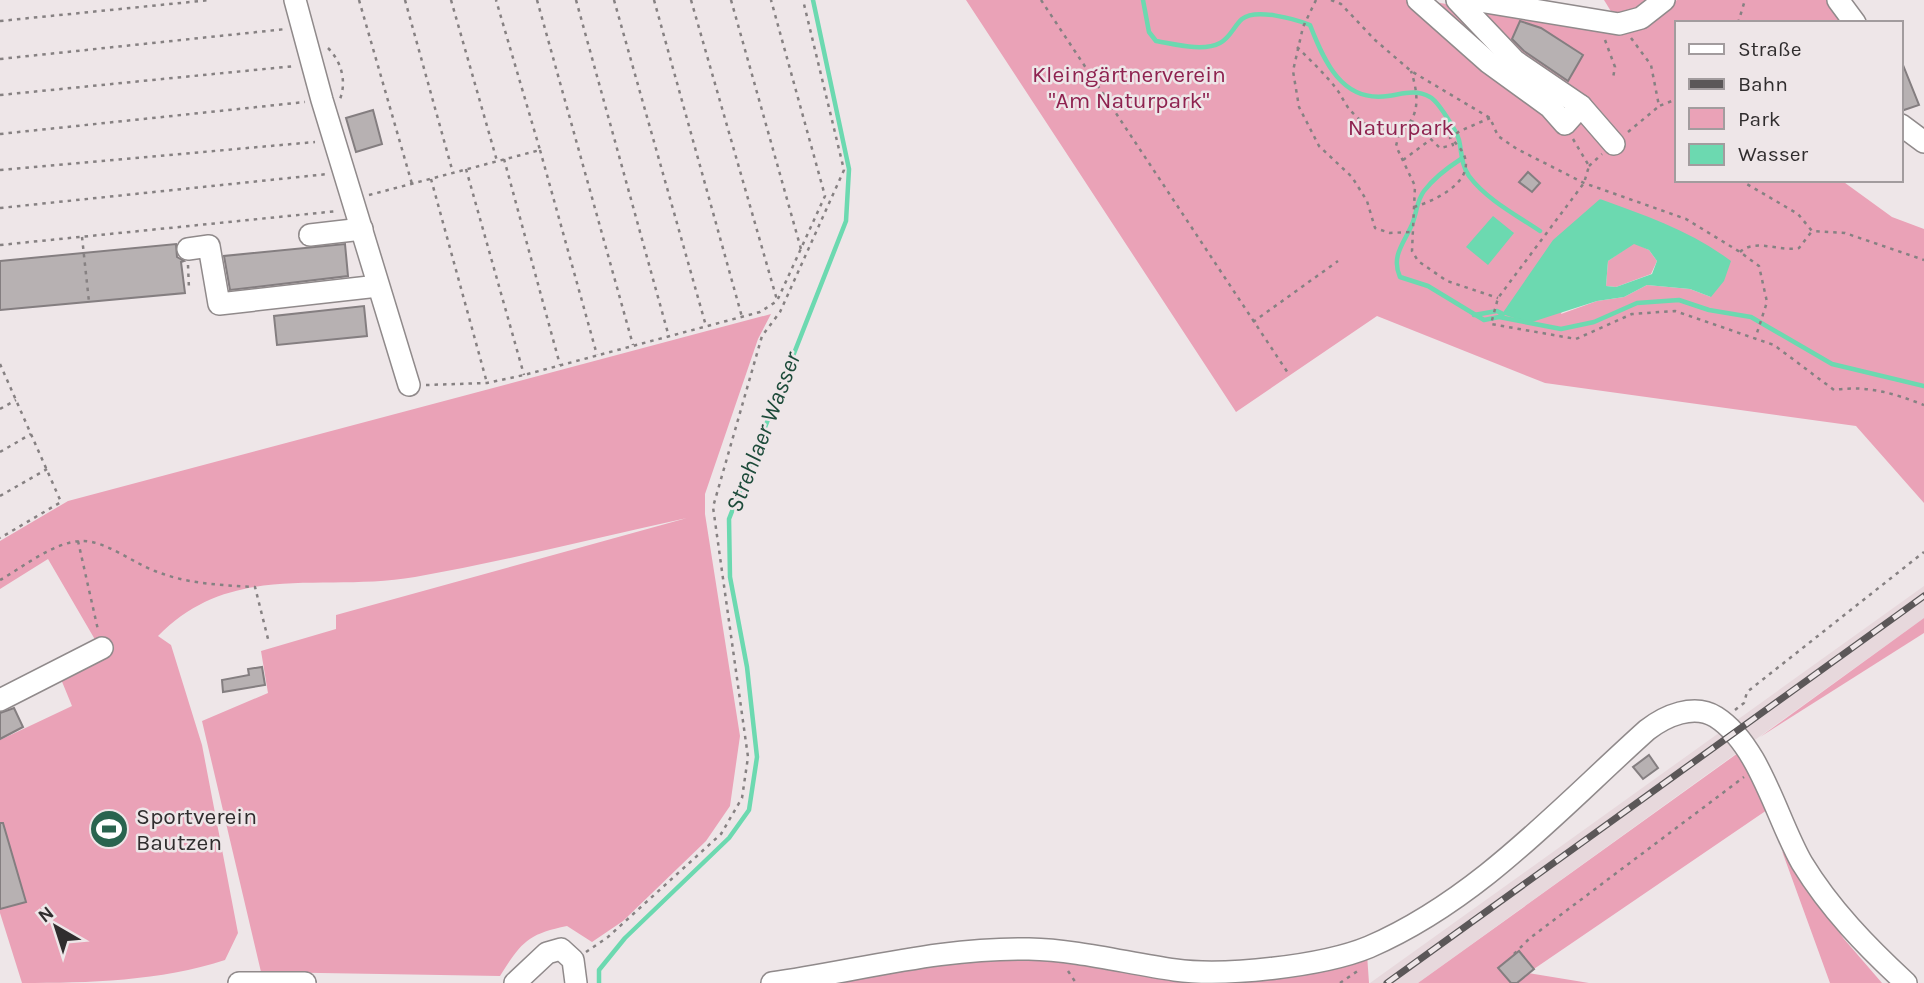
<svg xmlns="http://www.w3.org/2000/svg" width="1924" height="983" font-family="Karla,sans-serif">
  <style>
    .built { fill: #e7d8dc }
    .green { fill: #eaa2b7; fill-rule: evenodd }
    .water { fill: #6cd9b0; fill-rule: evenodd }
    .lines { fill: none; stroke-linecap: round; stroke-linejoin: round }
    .stream { stroke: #6cd9b0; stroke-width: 4.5 }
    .building { fill: #b7b1b2; stroke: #847e80; stroke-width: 2 }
    .minor-casing { stroke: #908a8b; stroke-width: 24 }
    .path { stroke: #868182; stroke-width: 2.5; stroke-dasharray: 3.5 5; stroke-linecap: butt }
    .minor { stroke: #fff; stroke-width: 21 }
    .rail-casing { stroke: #5b5758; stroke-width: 7 }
    .rail { stroke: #eee6e8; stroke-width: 4.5; stroke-dasharray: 13; stroke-linecap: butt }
    .labels { text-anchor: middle; stroke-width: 5; stroke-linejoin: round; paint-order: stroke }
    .park-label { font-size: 23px; fill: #8e224f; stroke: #eee6e8 }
    .poi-label { font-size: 23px; fill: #302d2e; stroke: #eee6e8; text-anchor: start }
    .water-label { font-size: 24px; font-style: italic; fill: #1d4b3a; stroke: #eee6e8 }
  </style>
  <rect width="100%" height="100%" fill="#eee6e8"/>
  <polygon class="built" points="1924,586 1924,618 1418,983 1370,983"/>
  <g class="green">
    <path d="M966,0H1423L1573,26L1649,21L1677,0H1831L1846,23H1677V180H1841L1892,217L1924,229V503L1856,426L1545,383L1377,316L1236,412ZM1600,199L1711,297L1690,289L1647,285L1624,297L1597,301L1561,314Z"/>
    <polygon points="1604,0 1656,0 1617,21"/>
    <polygon points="1634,243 1649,250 1657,261 1651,274 1616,287 1606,286 1608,261"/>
    <path d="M771,314L758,339L705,494V514L740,736L730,806L706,841L623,921L592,942L567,926C527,934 521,943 500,976L261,972L202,721L268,693L261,651L336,629V615L687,518C596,538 506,561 415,577C323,593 232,560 158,636L171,645L202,745L238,933L225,960C161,981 88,983 22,983L0,913V740L72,706L56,667L97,643L48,559L0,589V541L68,501Z"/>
    <polygon points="1924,618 1924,633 1760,737"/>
    <polygon points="1738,753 1767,810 1528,973 1589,983 1418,983"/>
    <polygon points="1782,851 1844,939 1882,983 1830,983"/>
    <polygon points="1013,952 1143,974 1367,954 1369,983 824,983"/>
  </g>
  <g class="water">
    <path d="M1600,199C1647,216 1691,231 1731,261L1724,281L1711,297L1690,289L1647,285L1624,297L1597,301L1529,323L1502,314L1553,240ZM1634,244L1649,250L1657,261L1652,274L1616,287L1606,286L1608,261Z"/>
    <polygon points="1493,216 1514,233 1488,265 1466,247"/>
  </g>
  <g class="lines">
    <g class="stream">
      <path d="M1143,0L1149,32L1156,41C1174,44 1203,52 1220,43C1230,38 1234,26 1242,19C1256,8 1295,19 1310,25C1324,61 1342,103 1388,96C1403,94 1415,89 1430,97C1438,101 1457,132 1459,140C1462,153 1461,164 1469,176C1486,199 1516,215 1540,231"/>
      <path d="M1461,159C1447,168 1434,178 1424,191C1417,200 1417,211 1413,222C1406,241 1390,255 1400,277L1428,286L1484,320L1499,317L1561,329L1594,322L1637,303L1679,300L1709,310L1751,317L1832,364L1924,386"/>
      <polyline points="1474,315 1497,311 1503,314 1500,316"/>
      <polyline points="599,983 599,970 625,938 729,838 749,810 757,757 747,667 730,577 729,519 846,221 849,169 813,0"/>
    </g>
  </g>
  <g class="building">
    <polygon points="1520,21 1541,28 1583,55 1568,81 1524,51 1512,39"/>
    <polygon points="1901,60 1919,105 1901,111"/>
    <polygon points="373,110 382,144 356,152 346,118"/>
    <polygon points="1528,172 1540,183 1532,192 1519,182"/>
    <polygon points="176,244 177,257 184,261 181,262 185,293 0,310 0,261"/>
    <polygon points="345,244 348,276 230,290 224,256"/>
    <polygon points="364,306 367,336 277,345 274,316"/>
    <polygon points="262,667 265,685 223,692 222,680 249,675 248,669"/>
    <polygon points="14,708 23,727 0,739 0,713"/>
    <polygon points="1649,755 1658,768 1643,779 1633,767"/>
    <polygon points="0,823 3,823 26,902 0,909"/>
    <polygon points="1519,951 1534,969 1517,983 1511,983 1498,968"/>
  </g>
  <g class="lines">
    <defs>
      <g id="minor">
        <polyline points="295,0 322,100 409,385"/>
        <polyline points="1418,0 1488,62 1550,107 1565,124 1581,106"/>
        <polyline points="1457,0 1515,61 1581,106 1614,144"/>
        <polyline points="1473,0 1619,24 1641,18 1664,0"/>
        <polyline points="1838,0 1855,23"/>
        <polyline points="1901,125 1924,142"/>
        <polyline points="310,235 362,229"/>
        <polyline points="188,249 209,246 219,304 378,286"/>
        <polyline points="0,700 102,648"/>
        <polyline points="239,983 305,983"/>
        <polyline points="515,983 547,953 561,949 573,960 576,983"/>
        <path d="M772,983C857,971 942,947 1029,949C1078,950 1126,963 1175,970C1225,977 1323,966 1369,947C1478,900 1560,808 1647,730C1665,716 1694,703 1716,717C1760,745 1777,820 1802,863C1830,909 1867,947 1906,983"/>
      </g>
    </defs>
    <use href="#minor" class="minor-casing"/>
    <g class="path">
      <polyline points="359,0 412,184"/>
      <polyline points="405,0 453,173"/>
      <polyline points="451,0 497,161"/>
      <polyline points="537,0 633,345"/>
      <polyline points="576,0 669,337"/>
      <polyline points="614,0 706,326"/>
      <polyline points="654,0 742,317"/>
      <polyline points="691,0 777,300"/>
      <polyline points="731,0 801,249"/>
      <polyline points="1041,0 1288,373"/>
      <polyline points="1316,0 1303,27 1293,71 1299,107 1319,146 1352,177 1367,201 1375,228 1390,233 1410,232"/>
      <polyline points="1331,0 1341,4 1375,40 1411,71 1490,118 1498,136 1517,149 1584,183 1686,219 1740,252 1759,266 1767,302 1756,336"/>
      <polyline points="0,21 210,0"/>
      <polyline points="1738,23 1745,0"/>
      <polyline points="1631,38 1651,65 1659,106 1677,99"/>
      <polyline points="1605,40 1615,67 1613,78"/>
      <path d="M1297,47C1310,60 1324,73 1335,87C1341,94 1344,103 1350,110C1365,127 1392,145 1409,123C1421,109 1416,86 1411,71"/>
      <path d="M328,48C341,61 347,81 340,99"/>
      <polyline points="0,59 286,29"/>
      <polyline points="0,95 295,66"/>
      <polyline points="1412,121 1440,148 1453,145 1450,138"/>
      <polyline points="1628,132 1658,107"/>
      <polyline points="0,134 305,102"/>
      <polyline points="1399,134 1396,146 1415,186 1412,251 1418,261 1447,281 1498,298"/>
      <path d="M1573,139L1589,166L1584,183L1498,298L1491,324L1576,339L1632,314L1675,311L1774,345L1834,390C1867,385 1893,393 1924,405"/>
      <polyline points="540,150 597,355"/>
      <polyline points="504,159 560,365"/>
      <polyline points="1403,160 1430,140"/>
      <polyline points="1589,166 1602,154"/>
      <polyline points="466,169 524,375"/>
      <polyline points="0,170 315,142"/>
      <polyline points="431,179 487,383"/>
      <polyline points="1740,180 1798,214 1812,231 1845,233 1924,260"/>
      <polyline points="369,195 540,150 496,0"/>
      <path d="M1414,207C1446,197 1490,171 1450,138L1460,131L1490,118"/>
      <polyline points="0,208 328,174"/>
      <polyline points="82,237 89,302"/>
      <polyline points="0,245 338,211"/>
      <path d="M1740,252C1755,238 1780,252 1799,248L1812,231"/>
      <polyline points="188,265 189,289"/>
      <polyline points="1253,322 1338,261"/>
      <polyline points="0,364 61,502 0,538"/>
      <polyline points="426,385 487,383 524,375 760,312 777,301 825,196 771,0"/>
      <polyline points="0,409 16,400"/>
      <polyline points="0,452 31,434"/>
      <polyline points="0,496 47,469"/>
      <polyline points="78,541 98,630"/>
      <path d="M0,580C23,567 54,542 81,541C105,540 133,563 155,571C187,584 220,585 255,587L268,639"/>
      <polyline points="1735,710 1744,703 1747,692 1924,552"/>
      <polyline points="586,952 608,937 721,834 742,798 748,757 713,507 762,336 780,312 844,170 803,0"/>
      <polyline points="1514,954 1530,938 1744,777"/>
      <polyline points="1068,971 1076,983"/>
      <polyline points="1340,983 1359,970"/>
    </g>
    <use href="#minor" class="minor"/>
    <defs>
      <polyline id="rail" points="1387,983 1924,596"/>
    </defs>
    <use href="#rail" class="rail-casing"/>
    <use href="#rail" class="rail"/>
  </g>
  <defs>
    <symbol id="stadium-disc" viewBox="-11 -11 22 22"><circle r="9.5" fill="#29644f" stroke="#eee6e8"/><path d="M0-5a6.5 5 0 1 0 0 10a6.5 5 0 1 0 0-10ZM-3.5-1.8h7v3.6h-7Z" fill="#fff"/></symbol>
  </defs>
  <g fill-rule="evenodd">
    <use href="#stadium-disc" x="87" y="807" width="44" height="44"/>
  </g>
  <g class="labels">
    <g class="park-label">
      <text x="1129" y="82">Kleingärtnerverein<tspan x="1129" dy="26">"Am Naturpark"</tspan></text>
      <text x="1401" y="135">Naturpark</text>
    </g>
    <g class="poi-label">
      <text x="136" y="824">Sportverein<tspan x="136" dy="26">Bautzen</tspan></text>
    </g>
    <g class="water-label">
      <text transform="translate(763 432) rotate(-69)" y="8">Strehlaer Wasser</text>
    </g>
  </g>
  <rect x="1675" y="21" width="228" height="161" fill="#eee6e8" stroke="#a29c9e" stroke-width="2"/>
  <rect x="1689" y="44" width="35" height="10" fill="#ffffff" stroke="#a29c9e" stroke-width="2"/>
  <text x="1738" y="56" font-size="21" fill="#302d2e">Straße</text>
  <rect x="1689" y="79" width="35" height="10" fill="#5b5758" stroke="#a29c9e" stroke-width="2"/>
  <text x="1738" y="91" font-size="21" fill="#302d2e">Bahn</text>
  <rect x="1689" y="108" width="35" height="21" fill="#eaa2b7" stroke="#a29c9e" stroke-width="2"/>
  <text x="1738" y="126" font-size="21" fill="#302d2e">Park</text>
  <rect x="1689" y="144" width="35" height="21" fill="#6cd9b0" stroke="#a29c9e" stroke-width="2"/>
  <text x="1738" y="161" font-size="21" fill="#302d2e">Wasser</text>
  <g transform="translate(56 927) rotate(321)" stroke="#eee6e8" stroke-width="5" paint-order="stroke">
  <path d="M0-5L12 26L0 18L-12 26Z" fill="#302d2e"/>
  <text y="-10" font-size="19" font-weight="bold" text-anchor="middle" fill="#302d2e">N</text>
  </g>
</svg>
